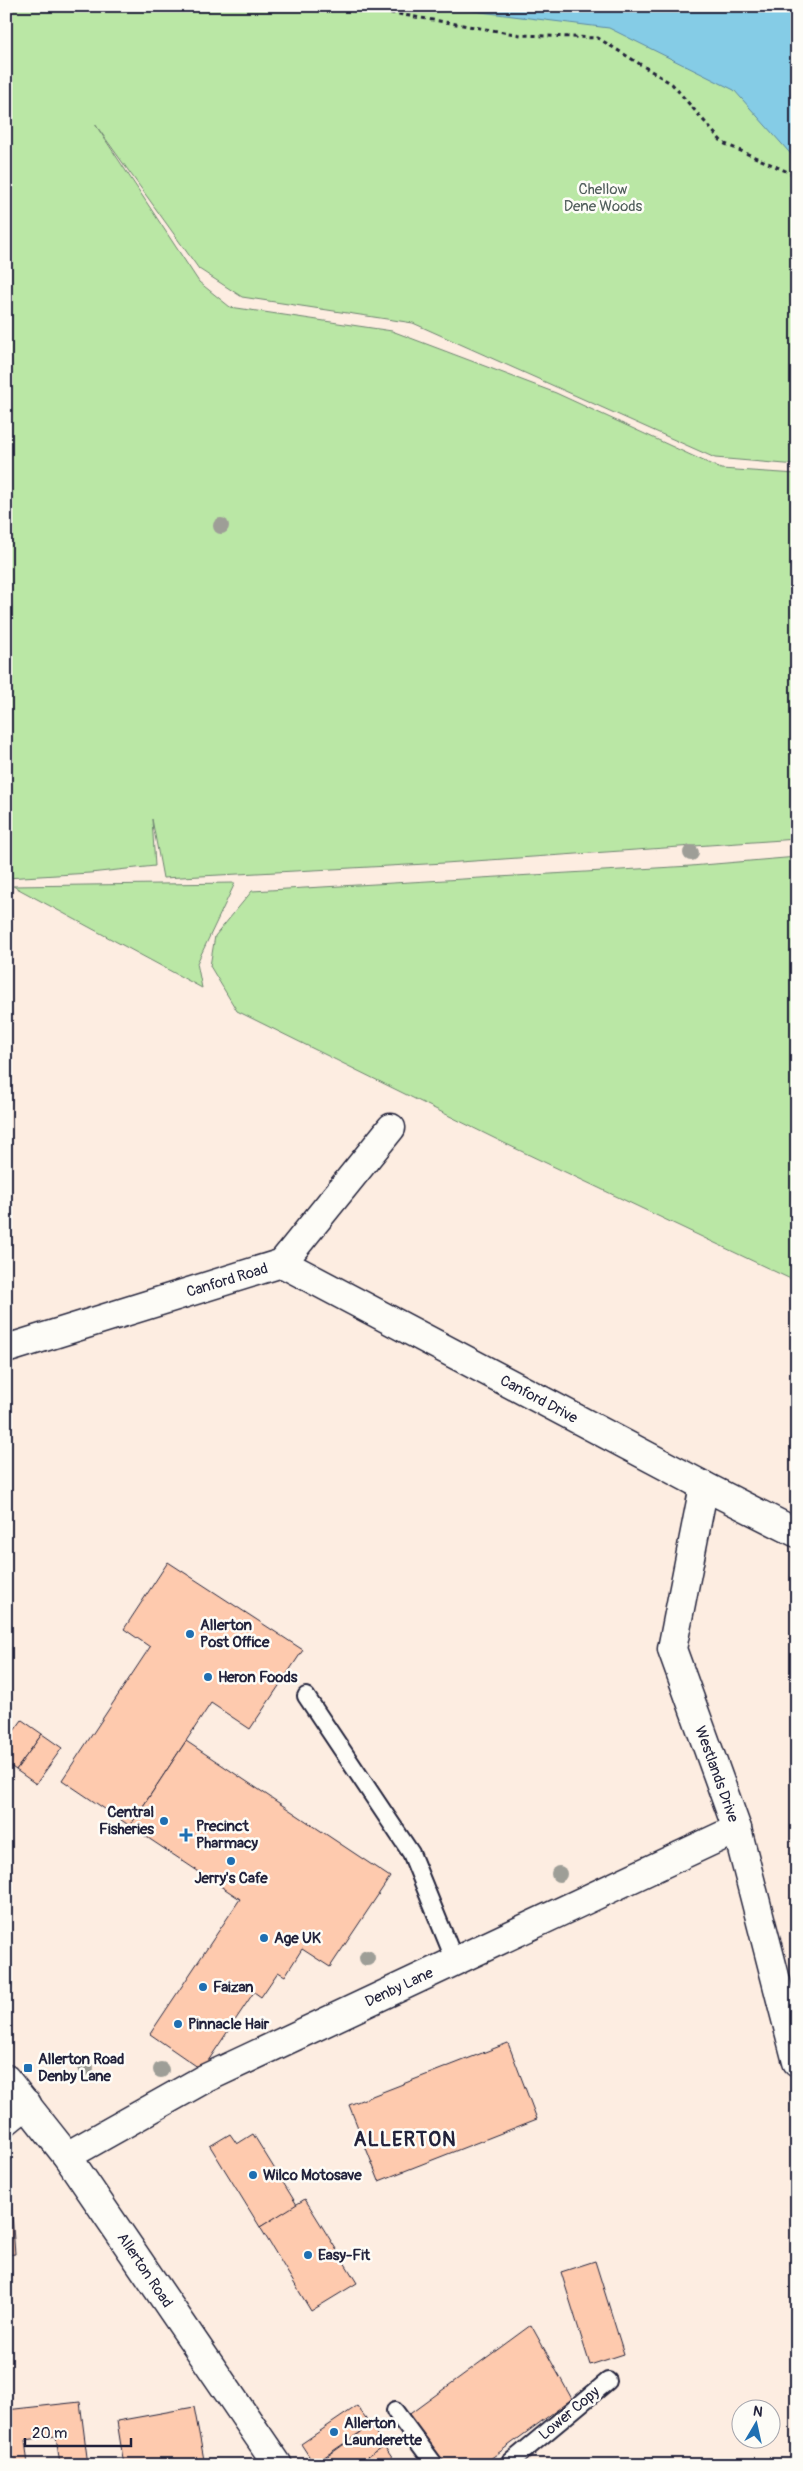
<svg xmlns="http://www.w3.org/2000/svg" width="803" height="2471" font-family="Pangolin,sans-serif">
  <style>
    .green { fill: #bae7a5; stroke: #6e8470 }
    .water { fill: #85cce6; stroke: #5d88a2 }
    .building { fill: #fecaae; stroke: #22223b }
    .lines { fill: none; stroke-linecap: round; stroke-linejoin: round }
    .lane-casing { stroke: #22223b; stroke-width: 20 }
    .street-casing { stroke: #22223b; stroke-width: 31 }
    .secondary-casing { stroke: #22223b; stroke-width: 31 }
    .path { stroke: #22223b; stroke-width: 3; stroke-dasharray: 4 4; stroke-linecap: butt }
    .lane { stroke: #fdfcf7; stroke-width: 16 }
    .street { stroke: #fdfcf7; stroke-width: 28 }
    .secondary { stroke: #fdfcf7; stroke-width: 28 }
    .tree { fill: #9e9e97 }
    .poi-dot { fill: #1f6fb2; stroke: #fdfcf7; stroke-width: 2 }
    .labels { text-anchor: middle; stroke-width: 5; stroke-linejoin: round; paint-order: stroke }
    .park-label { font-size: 15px; fill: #505d5b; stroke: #fdfcf7 }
    .street-label { font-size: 15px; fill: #22223b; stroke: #fdfcf7 }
    .poi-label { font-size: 15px; font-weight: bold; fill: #22223b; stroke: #fdfcf7; text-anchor: start }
    .district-label { font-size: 20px; font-weight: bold; letter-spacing: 1px; fill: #22223b; stroke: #fdfcf7 }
  </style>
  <rect width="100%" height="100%" fill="#fdede1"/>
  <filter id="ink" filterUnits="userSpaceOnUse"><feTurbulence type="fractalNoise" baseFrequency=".02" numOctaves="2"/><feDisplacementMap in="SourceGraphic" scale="10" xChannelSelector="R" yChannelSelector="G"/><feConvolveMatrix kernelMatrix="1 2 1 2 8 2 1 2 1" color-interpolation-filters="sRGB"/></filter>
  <g filter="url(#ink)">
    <g class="green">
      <polygon points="6,6 797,6 797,465 715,458 413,323 242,297 199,269 95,124 199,282 230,307 392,331 556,393 721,469 797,474 797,839 445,863 163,878 152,819 155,866 90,873 6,878"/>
      <polygon points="797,857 797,1282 504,1143 237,1011 210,966 215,936 252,891 691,866"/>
      <polygon points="235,883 197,963 202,988 13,886"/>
    </g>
    <polygon class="water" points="433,6 797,6 797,161 734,90 609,28"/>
    <g class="building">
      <polygon points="168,1562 303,1650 250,1729 211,1703 130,1826 62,1780 150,1647 124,1629"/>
      <polygon points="22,1720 42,1734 16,1770 6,1763 6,1742"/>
      <polygon points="42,1734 62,1748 36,1784 16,1770"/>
      <polygon points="186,1741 390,1877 330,1967 302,1949 285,1976 278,1972 261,1997 254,1992 202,2070 150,2034 240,1899 130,1826"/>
      <polygon points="508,2043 537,2119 379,2181 349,2105"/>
      <polygon points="230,2134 237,2144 253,2134 297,2205 260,2227 210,2146"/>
      <polygon points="6,2188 10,2188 15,2254 6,2255"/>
      <polygon points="305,2199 357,2283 311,2311 260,2227"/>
      <polygon points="595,2261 624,2354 590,2365 561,2272"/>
      <polygon points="531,2325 572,2399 482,2465 444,2465 407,2416"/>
      <polygon points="80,2402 88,2465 60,2465 56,2436 25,2440 28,2465 6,2465 6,2410"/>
      <polygon points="357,2406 371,2425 314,2464 301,2444"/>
      <polygon points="194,2407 205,2465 124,2465 117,2421"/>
      <polygon points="371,2425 384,2446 356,2465 315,2465"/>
      <polygon points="384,2446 397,2465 356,2465"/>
    </g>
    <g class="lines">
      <defs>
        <g id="lane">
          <polyline points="306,1696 411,1853 455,1961"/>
          <polyline points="395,2411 435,2465"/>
          <polyline points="507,2465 608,2381"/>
        </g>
        <g id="street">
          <polyline points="282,1263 704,1486 797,1533"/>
          <polyline points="6,1349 282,1263 391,1128"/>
          <polyline points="704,1486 672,1649 737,1829 797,2062"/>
          <polyline points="6,2121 27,2104"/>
          <polyline points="67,2156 204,2079 737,1829"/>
        </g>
        <polyline id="secondary" points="6,2079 67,2156 278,2465"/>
      </defs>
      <use href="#lane" class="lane-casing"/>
      <use href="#street" class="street-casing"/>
      <use href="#secondary" class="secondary-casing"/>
      <polyline class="path" points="351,6 521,35 598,38 672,84 723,143 797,176"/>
      <use href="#lane" class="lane"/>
      <use href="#street" class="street"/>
      <use href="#secondary" class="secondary"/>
    </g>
    <g class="tree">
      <circle cx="221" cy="526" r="8"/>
      <circle cx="691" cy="853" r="8"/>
      <circle cx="559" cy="1874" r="8"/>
      <circle cx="367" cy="1958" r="8"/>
      <circle cx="86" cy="2068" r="8"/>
      <circle cx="161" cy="2070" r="8"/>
    </g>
  </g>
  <g class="poi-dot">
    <circle cx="190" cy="1634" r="5"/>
    <circle cx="208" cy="1677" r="5"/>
    <circle cx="164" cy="1821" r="5"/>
    <path d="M183.5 1827.5h5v5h5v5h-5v5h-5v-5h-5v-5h5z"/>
    <circle cx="231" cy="1861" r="5"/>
    <circle cx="264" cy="1938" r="5"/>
    <circle cx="203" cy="1987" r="5"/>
    <circle cx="178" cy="2024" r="5"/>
    <rect x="23" y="2063" width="10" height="10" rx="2.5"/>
    <circle cx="253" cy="2175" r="5"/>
    <circle cx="308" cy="2255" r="5"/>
    <circle cx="334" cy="2432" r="5"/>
  </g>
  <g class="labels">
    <g class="park-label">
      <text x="603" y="194">Chellow<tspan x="603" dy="17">Dene Woods</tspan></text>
    </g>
    <g class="street-label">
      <text transform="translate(227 1280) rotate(-17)" y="5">Canford Road</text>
      <text transform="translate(539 1399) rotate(28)" y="5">Canford Drive</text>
      <text transform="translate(717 1774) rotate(70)" y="5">Westlands Drive</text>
      <text transform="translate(399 1987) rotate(-25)" y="5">Denby Lane</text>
      <text transform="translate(145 2270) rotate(56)" y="5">Allerton Road</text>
      <text transform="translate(569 2413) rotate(-40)" y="5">Lower Copy</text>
    </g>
    <g class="poi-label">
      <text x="200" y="1630">Allerton<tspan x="200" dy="17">Post Office</tspan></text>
      <text x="218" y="1682">Heron Foods</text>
      <text x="154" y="1817" text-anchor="end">Central<tspan x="154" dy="17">Fisheries</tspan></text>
      <text x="196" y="1831">Precinct<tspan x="196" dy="17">Pharmacy</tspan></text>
      <text x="231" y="1883" text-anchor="middle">Jerry's Cafe</text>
      <text x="274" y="1943">Age UK</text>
      <text x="213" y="1992">Faizan</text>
      <text x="188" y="2029">Pinnacle Hair</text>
      <text x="38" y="2064">Allerton Road<tspan x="38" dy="17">Denby Lane</tspan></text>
      <text x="263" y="2180">Wilco Motosave</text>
      <text x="318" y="2260">Easy-Fit</text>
      <text x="344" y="2428">Allerton<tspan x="344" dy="17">Launderette</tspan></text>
    </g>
    <g class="district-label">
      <text x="405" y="2146">ALLERTON</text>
    </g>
  </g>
  <rect width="803" height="2471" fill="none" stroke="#fdfcf7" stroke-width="25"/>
  <rect x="12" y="12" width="778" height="2446" fill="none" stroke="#22223b" stroke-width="2" filter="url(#ink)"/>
  <g transform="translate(756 2424) rotate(9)"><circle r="24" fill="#fdfcf7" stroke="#a5a5ac"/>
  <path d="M0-4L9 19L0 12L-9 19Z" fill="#1f6fb2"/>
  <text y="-8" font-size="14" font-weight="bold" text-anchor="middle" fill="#22223b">N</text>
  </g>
  <path d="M25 2438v8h106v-8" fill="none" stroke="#22223b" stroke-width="2.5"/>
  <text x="32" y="2438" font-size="15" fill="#22223b" stroke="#fdfcf7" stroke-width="4" paint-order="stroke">20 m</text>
</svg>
